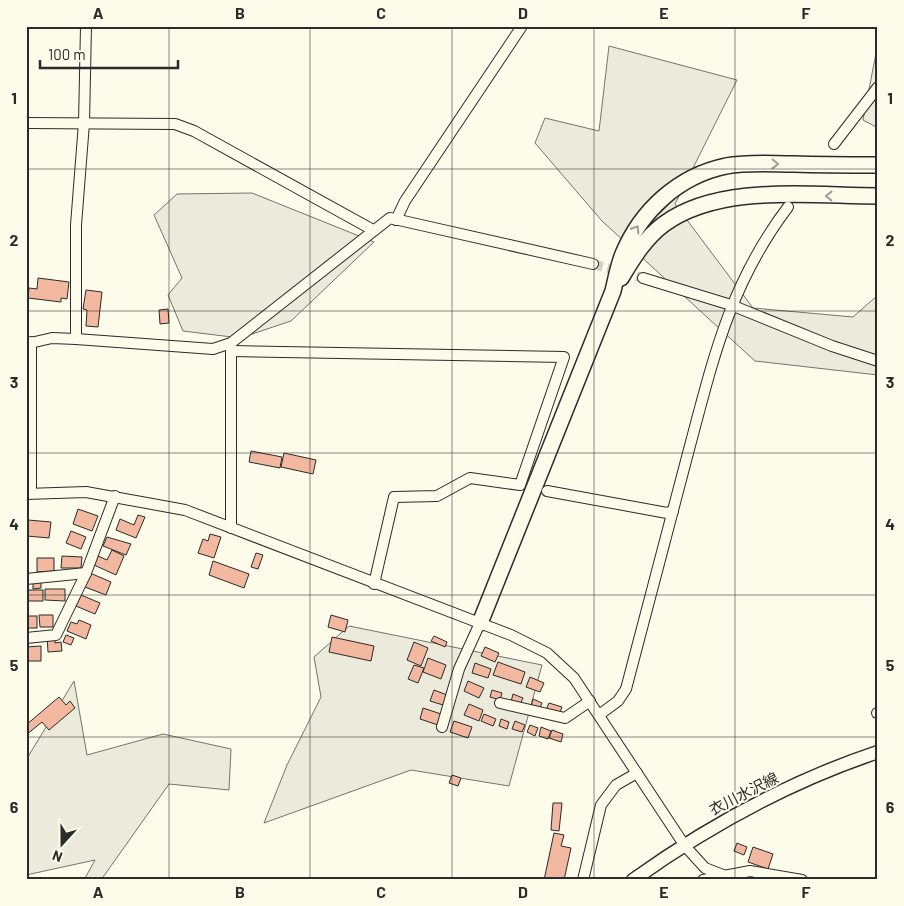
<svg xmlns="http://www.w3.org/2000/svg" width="904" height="906" font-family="Barlow,'Noto Sans JP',sans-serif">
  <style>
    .green { fill: #ecebdb; stroke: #74746e }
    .building { fill: #f2b8a0; stroke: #2b2b2b }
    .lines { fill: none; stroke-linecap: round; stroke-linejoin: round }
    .minor-tunnel { stroke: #d3d1c4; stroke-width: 10; stroke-dasharray: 10 5; stroke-linecap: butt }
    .minor-casing { stroke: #2b2b2b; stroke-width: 12 }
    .major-casing { stroke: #2b2b2b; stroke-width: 15 }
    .highway-casing { stroke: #2b2b2b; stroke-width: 18 }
    .minor { stroke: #fdfbea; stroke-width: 10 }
    .major { stroke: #fdfbea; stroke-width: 12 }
    .highway { stroke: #fdfbea; stroke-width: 15 }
    .oneway { stroke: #9e9d94 }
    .grid { fill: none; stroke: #2b2b2b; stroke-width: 1; stroke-opacity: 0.55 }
    .labels { text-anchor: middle; stroke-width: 4; stroke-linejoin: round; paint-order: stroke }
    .street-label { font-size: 15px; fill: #2b2b2b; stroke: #fdfbea }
    .neatline { fill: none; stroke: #2b2b2b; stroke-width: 2 }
    .grid-label { font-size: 16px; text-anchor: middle; font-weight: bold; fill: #2b2b2b }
  </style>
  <rect width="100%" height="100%" fill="#fdfbea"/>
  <g class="green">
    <polygon points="878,43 878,128 863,120"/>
    <polygon points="609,46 737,80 675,204 753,308 853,317 878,295 878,375 755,361 602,221 535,143 545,118 599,131"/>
    <polygon points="252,193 374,242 291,321 240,338 183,331 168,295 182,278 154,215 177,194"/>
    <polygon points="349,626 542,665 509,786 411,770 264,823 287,765 321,697 314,657"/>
    <polygon points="74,681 87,755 163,734 231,749 229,790 169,784 101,880 84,880 95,860 26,875 26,760"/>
  </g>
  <g class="building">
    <polygon points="38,278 69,282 67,299 61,298 61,302 28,298 29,288 37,289"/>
    <polygon points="86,290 102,292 98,327 86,326 87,310 83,309"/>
    <polygon points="168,309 169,323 160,324 159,310"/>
    <polygon points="251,451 282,457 280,468 249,462"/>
    <polygon points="284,453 316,460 313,474 281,467"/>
    <polygon points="78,509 98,516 92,531 73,524"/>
    <polygon points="138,515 145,517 136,538 116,530 120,519 134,525"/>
    <polygon points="28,520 51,522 49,538 27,536"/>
    <polygon points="71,531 86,537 81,549 66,543"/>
    <polygon points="210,534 221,537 214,558 198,553 203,539 208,541"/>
    <polygon points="107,537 131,544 126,555 103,546"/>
    <polygon points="112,550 124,556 116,575 94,565 98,556 107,560"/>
    <polygon points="256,553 263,555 258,569 251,567"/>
    <polygon points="62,556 82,557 81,568 61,568"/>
    <polygon points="37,558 54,558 54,571 37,572"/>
    <polygon points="213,561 249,574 244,588 209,575"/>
    <polygon points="90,573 111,582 106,595 85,587"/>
    <polygon points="33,580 41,580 41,588 33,589"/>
    <polygon points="45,589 65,589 65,601 45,600"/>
    <rect x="26" y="590" width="17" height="11"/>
    <polygon points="81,595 100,603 95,614 76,606"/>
    <polygon points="39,615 53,615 53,627 40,627"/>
    <polygon points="331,615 348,620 345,632 328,627"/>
    <rect x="26" y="616" width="11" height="12"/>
    <polygon points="79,620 91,625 86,639 67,631 71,622 77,624"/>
    <polygon points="66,635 74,638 71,645 63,642"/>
    <polygon points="47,636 55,636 55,643 61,642 62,651 48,652"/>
    <polygon points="434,636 447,642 445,647 431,641"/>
    <polygon points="332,637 374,646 371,661 329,652"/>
    <polygon points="414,642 428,648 421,666 407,660"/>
    <polygon points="41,646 41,661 26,661 26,647"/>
    <polygon points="485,647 499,653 495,662 481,656"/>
    <polygon points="428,658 446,665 441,679 423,672"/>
    <polygon points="498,662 525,672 521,684 493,675"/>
    <polygon points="475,663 491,669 488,678 472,673"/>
    <polygon points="414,665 424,668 418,683 408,679"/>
    <polygon points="530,677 544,683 540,692 526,687"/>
    <polygon points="468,681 484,688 479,698 464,691"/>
    <polygon points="434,690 447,695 443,705 430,701"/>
    <polygon points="492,690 502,693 500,700 490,697"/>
    <polygon points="513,694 523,698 520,705 511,702"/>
    <polygon points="59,697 66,705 70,701 75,708 49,730 42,722 26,735 26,725"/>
    <polygon points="533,699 542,703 539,710 531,707"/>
    <polygon points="549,703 562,707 559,715 546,710"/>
    <polygon points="469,704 483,710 479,721 464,715"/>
    <polygon points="423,708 441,714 438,725 420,719"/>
    <polygon points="484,714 496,719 493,726 481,721"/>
    <polygon points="501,719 509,722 507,729 499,726"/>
    <polygon points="454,721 472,727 468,738 450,732"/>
    <polygon points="515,721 525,725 522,732 512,729"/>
    <polygon points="530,725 538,728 535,736 527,732"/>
    <polygon points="541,727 551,731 548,739 539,736"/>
    <polygon points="552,730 563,734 561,742 549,738"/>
    <polygon points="452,775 461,778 458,786 449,783"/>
    <polygon points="553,803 562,803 559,831 551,830"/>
    <polygon points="554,833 564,835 561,846 571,848 564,880 544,880"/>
    <polygon points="737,843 747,847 744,855 734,851"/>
    <polygon points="753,847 773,854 768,869 748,862"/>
  </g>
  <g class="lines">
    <polyline class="minor-tunnel" points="593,264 643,278"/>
    <defs>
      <g id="minor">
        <polyline points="26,123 175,124 194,131 373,230"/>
        <polyline points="834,144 878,87"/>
        <polyline points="396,220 405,201 522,26"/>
        <polyline points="643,278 731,305 832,346 878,361"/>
        <polyline points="76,339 76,225 84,123 86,26"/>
        <polyline points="26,344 52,338 76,339 213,349 231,343 390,218 593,264"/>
        <polyline points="233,351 564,357 520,485 470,478 437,496 394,497 374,584"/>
        <polyline points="547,491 667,513 673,511"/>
        <polyline points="31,493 31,342"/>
        <polyline points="26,494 86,492 185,510 511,635 547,653 574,678 685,846 705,868 723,875"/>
        <polyline points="231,528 231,344"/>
        <polyline points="26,579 86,573"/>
        <polyline points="26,638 56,635 86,573 115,496"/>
        <polyline points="500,703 565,718 590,701"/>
        <polyline points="877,713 878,713"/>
        <path d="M599,715L618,701L626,689C647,612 666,534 687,457C712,364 728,286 788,207"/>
        <polyline points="442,727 459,669 480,623"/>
        <polyline points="583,880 601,805 616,785 637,773"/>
        <polyline points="703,880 750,871 802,880"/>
      </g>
      <path id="major" d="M633,880C707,827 791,781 878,752"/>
      <g id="highway">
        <path d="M621,278C633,258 645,238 664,224C720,183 812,196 878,196"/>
        <path d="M480,623L613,291C616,279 618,266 623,254C641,211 678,176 726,166C748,162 771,164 794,164C822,165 850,165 878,165"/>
      </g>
    </defs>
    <use href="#minor" class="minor-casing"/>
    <use href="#major" class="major-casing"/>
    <use href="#highway" class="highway-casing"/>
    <use href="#minor" class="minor"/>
    <use href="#major" class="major"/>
    <use href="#highway" class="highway"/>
  </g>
  <defs><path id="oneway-chevron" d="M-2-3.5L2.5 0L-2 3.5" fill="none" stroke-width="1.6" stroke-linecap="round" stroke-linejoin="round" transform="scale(1.25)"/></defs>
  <g class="oneway">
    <use href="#oneway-chevron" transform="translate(775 164) rotate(1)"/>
    <use href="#oneway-chevron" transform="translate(829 196) rotate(-179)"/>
    <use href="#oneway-chevron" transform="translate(636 229) rotate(-58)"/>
  </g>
  <path class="grid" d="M169,26V880M310,26V880M452,26V880M594,26V880M735,26V880M26,169H878M26,311H878M26,453H878M26,595H878M26,737H878"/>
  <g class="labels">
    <g class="street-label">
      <text transform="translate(744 794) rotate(-27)" y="5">衣川水沢線</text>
    </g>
  </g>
  <rect width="904" height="906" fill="none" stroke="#fdfbea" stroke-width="55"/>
  <g transform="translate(62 844) rotate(201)" stroke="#fdfbea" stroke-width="4" paint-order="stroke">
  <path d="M0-4L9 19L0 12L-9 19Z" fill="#2b2b2b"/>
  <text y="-8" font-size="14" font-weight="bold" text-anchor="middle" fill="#2b2b2b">N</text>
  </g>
  <path d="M40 60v8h138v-8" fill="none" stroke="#2b2b2b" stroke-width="2.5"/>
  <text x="48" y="60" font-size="15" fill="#2b2b2b" stroke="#fdfbea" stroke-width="4" paint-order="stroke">100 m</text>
  <rect x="28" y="28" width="848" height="850" class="neatline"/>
  <g class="grid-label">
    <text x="98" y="19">A</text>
    <text x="240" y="19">B</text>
    <text x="381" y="19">C</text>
    <text x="523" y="19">D</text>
    <text x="664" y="19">E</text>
    <text x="806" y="19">F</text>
    <text x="14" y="104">1</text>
    <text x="890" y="104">1</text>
    <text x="14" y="246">2</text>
    <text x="890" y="246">2</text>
    <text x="14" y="388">3</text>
    <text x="890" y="388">3</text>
    <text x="14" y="530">4</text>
    <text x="890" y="530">4</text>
    <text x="14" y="671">5</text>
    <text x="890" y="671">5</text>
    <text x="14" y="813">6</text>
    <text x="890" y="813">6</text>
    <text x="98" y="898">A</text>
    <text x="240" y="898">B</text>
    <text x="381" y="898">C</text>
    <text x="523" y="898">D</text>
    <text x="664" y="898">E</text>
    <text x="806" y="898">F</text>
  </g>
</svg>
